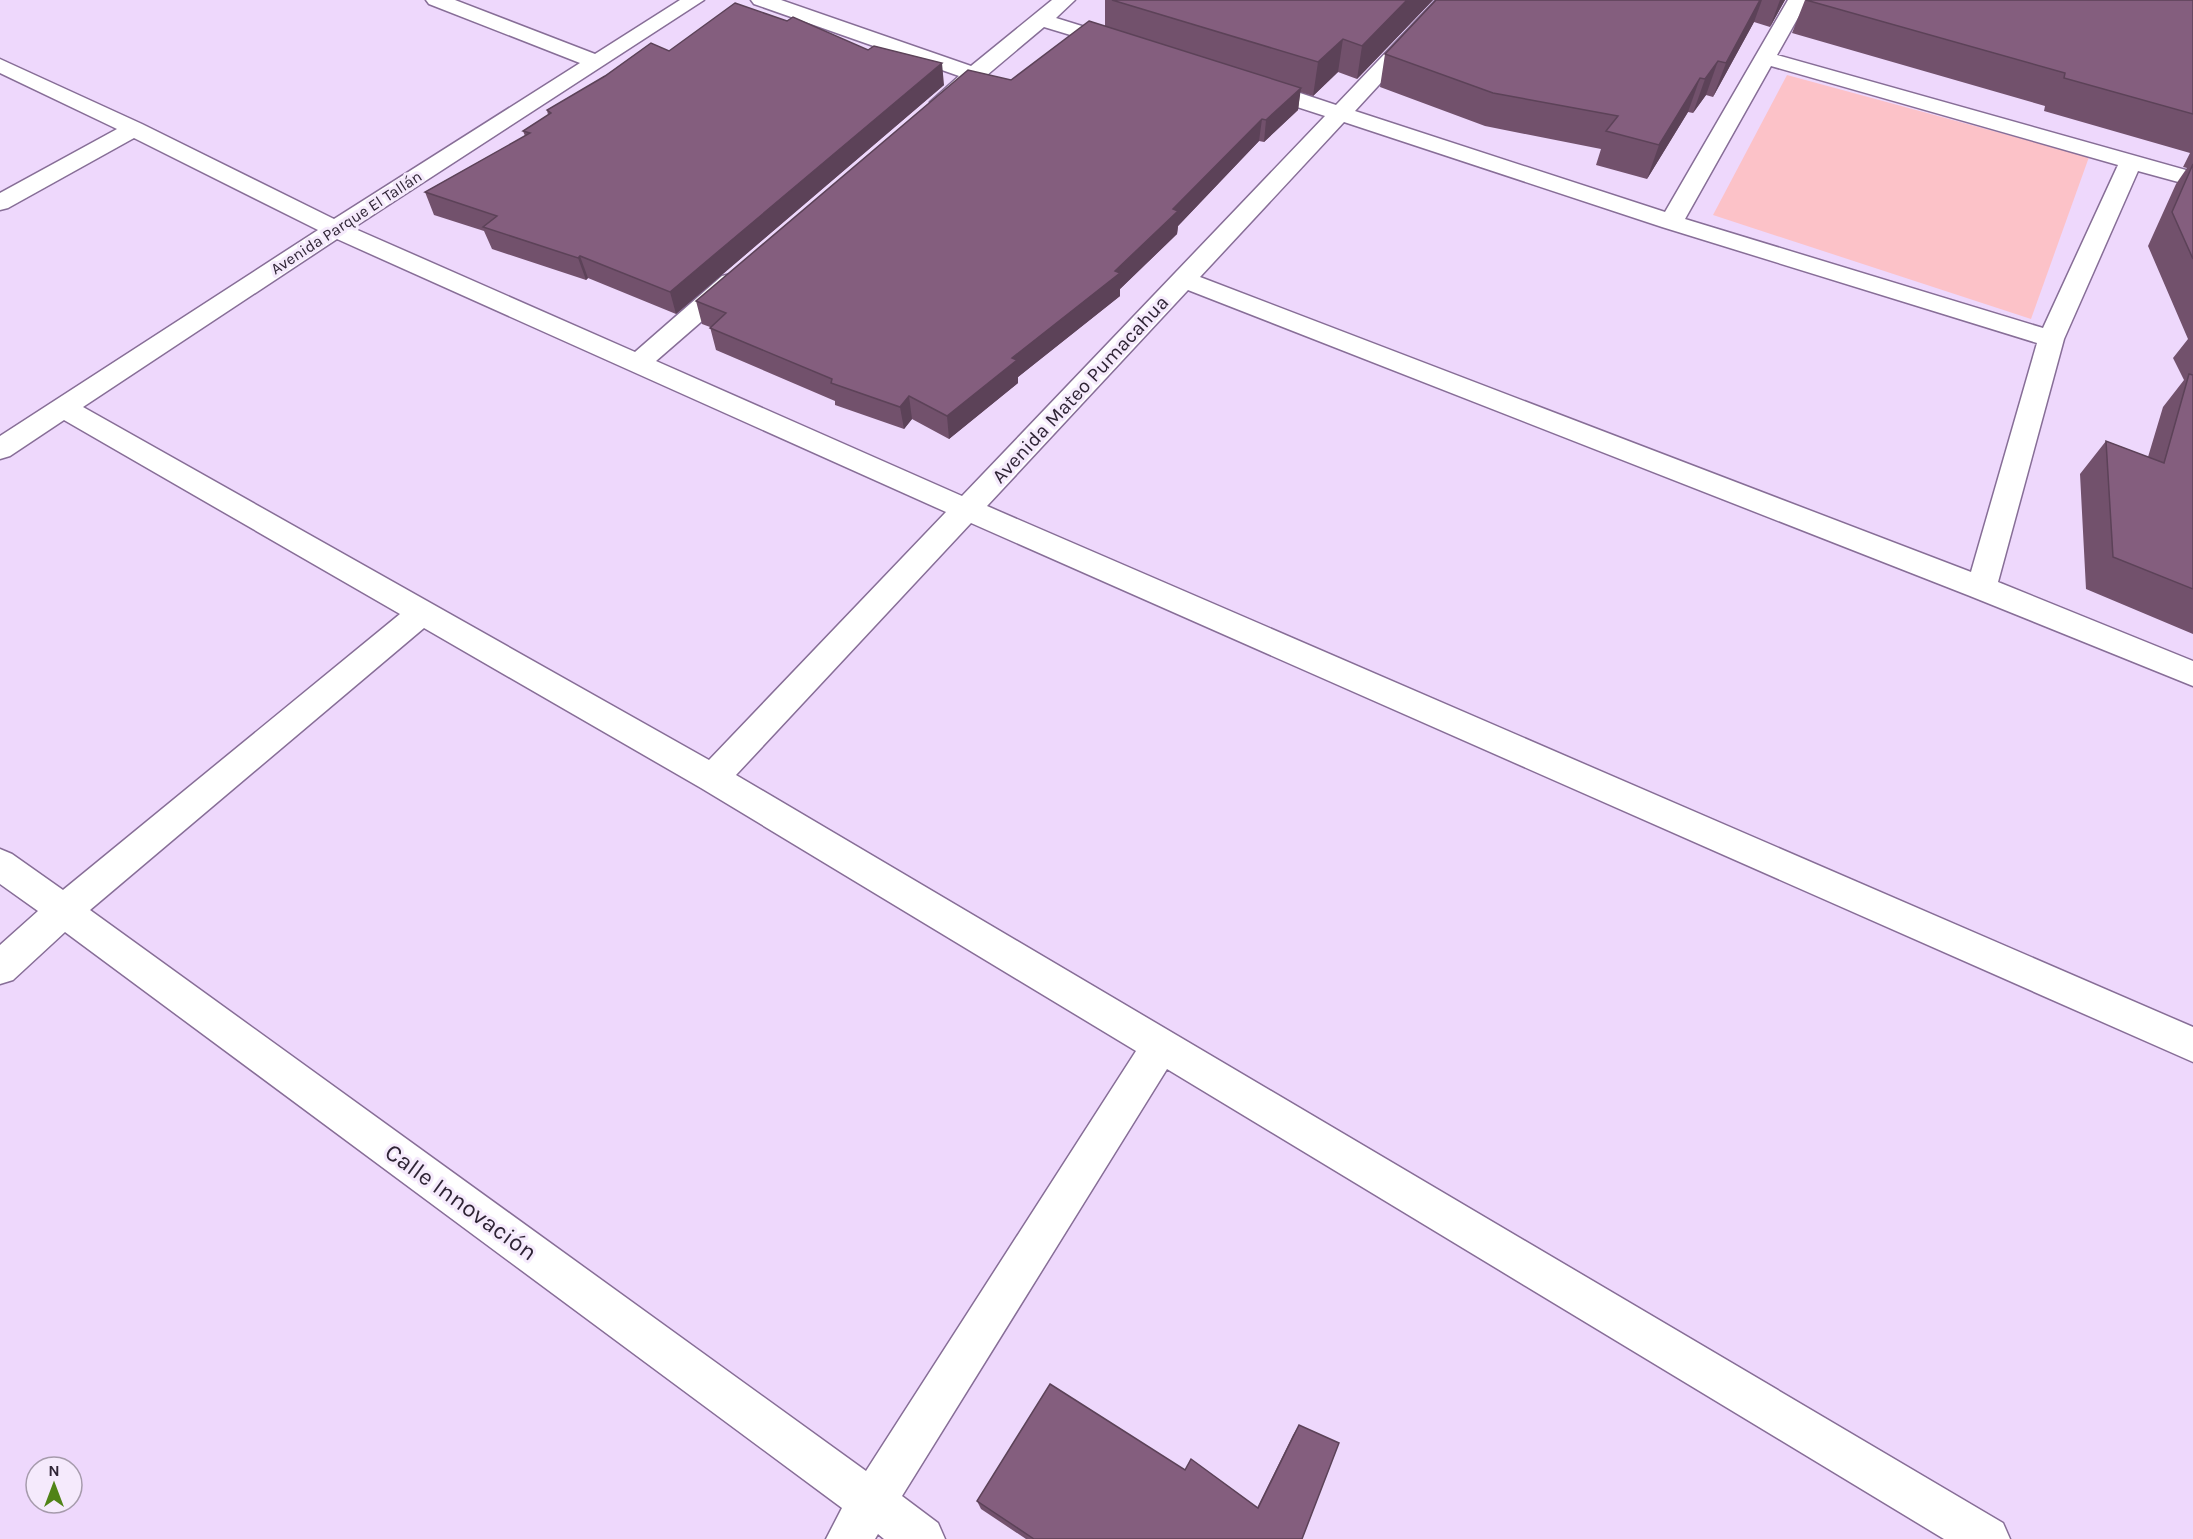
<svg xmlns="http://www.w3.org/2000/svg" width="2193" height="1539" font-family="Karla,sans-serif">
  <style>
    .green { fill: #fcc2c8 }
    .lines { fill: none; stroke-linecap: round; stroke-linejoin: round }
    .minor-casing { stroke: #876e97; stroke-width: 3 }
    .minor { fill: #fff; fill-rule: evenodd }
    .wall { fill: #72516c }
    .shaded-wall { fill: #5c4258 }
    .building { fill: #845e7e; stroke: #5c4258; stroke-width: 1.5 }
    .labels { text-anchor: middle; stroke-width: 6; stroke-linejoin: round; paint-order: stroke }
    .far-street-label { font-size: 16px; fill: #2f2435; stroke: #f5eafc }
    .street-label { font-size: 20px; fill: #2f2435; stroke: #f5eafc }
    .near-street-label { font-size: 24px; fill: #2f2435; stroke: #f5eafc }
  </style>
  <rect width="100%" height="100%" fill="#eed8fc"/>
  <polygon class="green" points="1787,75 2089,157 2031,319 1713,215"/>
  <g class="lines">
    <defs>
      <g id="minor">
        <path d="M426,0H455L595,54L680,0H704L353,228L635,352L722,276L731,274L740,276L744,282L740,288L656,361L962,496L1325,116L1248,91L1245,86L1248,81H1264L1336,105L1436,0H1457L1355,111L1665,212L1788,0H1808L1777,55L2193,172V186L2138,171L2064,339L1998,582L2193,661V686L1970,596L1188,290L987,506L2193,1027V1062L971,523L736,775L2003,1523L2010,1539H1944L1167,1069L902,1496L938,1523L945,1539H884L878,1534L875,1539H826L842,1508L65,932L13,980L0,984V945L38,911L0,884V849L12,854L63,890L400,614L64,420L10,456L0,459V436L318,230L134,138L8,208L0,210V193L117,129L0,73V59L142,124L334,219L580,63L429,4ZM1771,66L2118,165L2043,328L1685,219ZM1344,122L1662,227L2037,343L1971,572L1200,277ZM337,239L946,512L709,760L83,407ZM424,628L701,788L1136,1051L866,1471L90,910Z"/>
        <polygon points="751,0 781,0 971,66 1052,0 1075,0 1056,18 1127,40 1131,44 1127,48 1120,50 1044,27 949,107 933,107 930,102 959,76 754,4"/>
      </g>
    </defs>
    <use href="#minor" class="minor-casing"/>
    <use href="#minor" class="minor"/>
  </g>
  <g class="wall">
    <polygon points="1105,0 1433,0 1357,79 1338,72 1313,96 1300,92 1298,110 1264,142 1259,141 1178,226 1177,234 1120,289 1120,296 1018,377 1018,383 949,439 912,419 904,429 835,405 835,401 716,350 710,327 702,324 696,301 1011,80 1105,27"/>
    <polygon points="1436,0 1785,0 1770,27 1754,22 1713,97 1706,95 1693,113 1688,112 1647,179 1596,165 1601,149 1485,126 1380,87 1385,54"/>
    <polygon points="1805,0 2193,0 2193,634 2086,589 2080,474 2106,441 2148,457 2163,407 2184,380 2173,358 2188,339 2148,246 2176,184 2187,168 2183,167 2190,153 2044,111 2045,106 1792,33"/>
    <polygon points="669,51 944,85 676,314 588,278 586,280 492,249 484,231 434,215 425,192 525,136 523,131 548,115 547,110"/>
    <polygon points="1299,1425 1302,1539 1026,1539 981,1509 977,1501 1185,1470 1257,1508 1293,1435"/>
  </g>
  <g class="shaded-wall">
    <polygon points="1407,0 1433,0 1357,79 1362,46"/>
    <polygon points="1760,0 1762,0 1754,22 1713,97 1726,63"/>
    <polygon points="1780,0 1785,0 1770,27"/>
    <polygon points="1343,39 1338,72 1313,96 1318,62"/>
    <polygon points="1718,61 1706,95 1693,113 1705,79"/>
    <polygon points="942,63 944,85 676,314 670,292"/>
    <polygon points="1700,78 1688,112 1647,179 1659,145"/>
    <polygon points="1301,88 1298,110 1264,142 1266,120"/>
    <polygon points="1262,119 1259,141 1178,226 1177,234 1120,289 1120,296 1018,377 1018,383 949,439 947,416 1012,358 1115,271 1173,209"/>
    <polygon points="580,256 588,278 586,280 578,258"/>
    <polygon points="909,396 912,419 904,429 900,407"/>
  </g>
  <g class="building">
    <polygon points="1112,0 1407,0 1362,46 1343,39 1318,62"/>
    <polygon points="1436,0 1760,0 1726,63 1718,61 1705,79 1700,78 1659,145 1606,131 1618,116 1493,93 1385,54"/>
    <polygon points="1806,0 2193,0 2193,114 2064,78 2065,73"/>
    <polygon points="735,3 787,21 793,17 868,50 874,46 942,63 670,292 580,256 578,258 483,227 497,216 425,192 530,133 523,131 551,113 547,110 605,76 651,43 669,51"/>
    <polygon points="1089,21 1301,88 1266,120 1262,119 1173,209 1178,211 1115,271 1120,273 1012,358 1017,360 947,416 909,396 900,407 831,383 832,379 710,328 726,313 696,301 968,70 1011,80"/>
    <polygon points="2193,164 2193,259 2172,212"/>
    <polygon points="2189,374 2193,375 2193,589 2113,557 2106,441 2164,463"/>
    <polygon points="1050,1384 1185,1470 1191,1459 1258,1508 1299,1425 1339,1443 1302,1539 1034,1539 977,1501"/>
  </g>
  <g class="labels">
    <g class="far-street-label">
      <text transform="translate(346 222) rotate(-33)" y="6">Avenida Parque El Tallán</text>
    </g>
    <g class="street-label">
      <text transform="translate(1080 389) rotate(-47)" y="7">Avenida Mateo Pumacahua</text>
    </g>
    <g class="near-street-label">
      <text transform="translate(461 1202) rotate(36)" y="8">Calle Innovación</text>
    </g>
  </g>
  <g transform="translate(54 1485)"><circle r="28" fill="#f5eafc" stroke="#a69bac" stroke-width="1.5"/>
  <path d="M0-4.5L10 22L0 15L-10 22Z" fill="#508317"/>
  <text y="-9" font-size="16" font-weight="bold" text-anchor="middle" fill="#2f2435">N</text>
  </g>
</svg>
